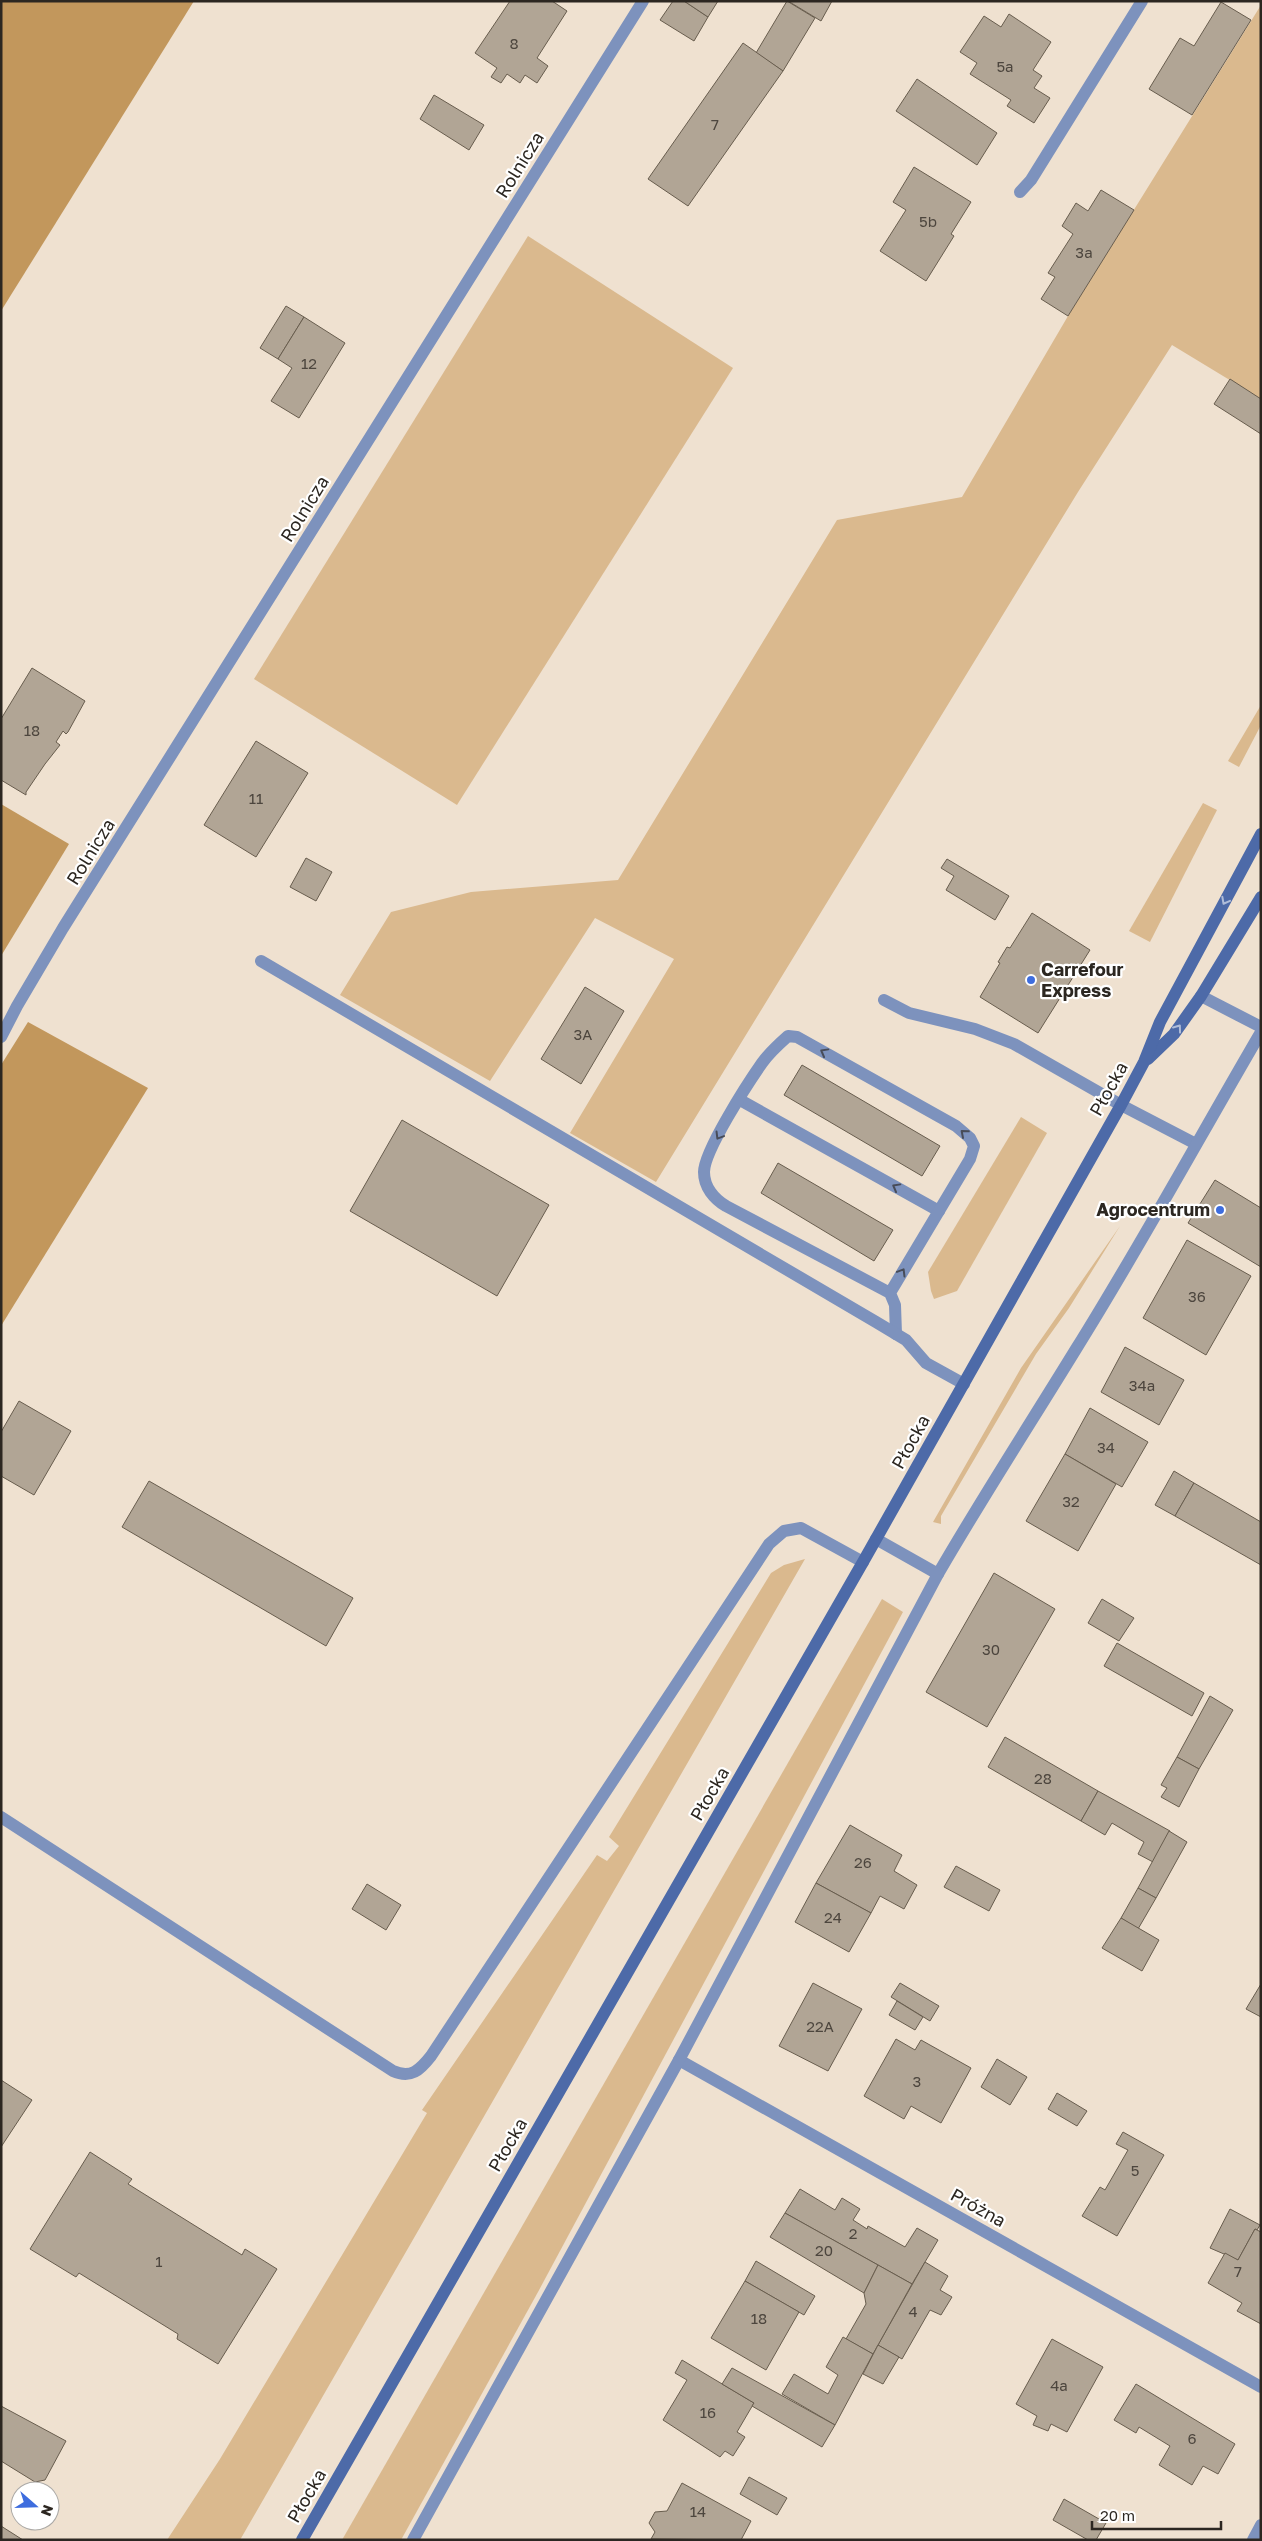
<svg xmlns="http://www.w3.org/2000/svg" width="1262" height="2541" font-family="'Golos Text',sans-serif">
  <style>
    .green { fill: #dab98e }
    .forest { fill: #c2975c }
    .building { fill: #b1a595; stroke: #685d4e }
    .lines { fill: none; stroke-linecap: round; stroke-linejoin: round }
    .lane { stroke: #7d92bd; stroke-width: 12 }
    .street { stroke: #7d92bd; stroke-width: 12 }
    .secondary { stroke: #4d6aa8; stroke-width: 12 }
    .oneway { stroke: #afbcd8 }
    .oneway2 { stroke: #484c58 }
    .poi-dot { fill: #3e6dde; stroke: #fff; stroke-width: 2 }
    .labels { text-anchor: middle; stroke-width: 4.5; stroke-linejoin: round; paint-order: stroke }
    .number-label { font-size: 15px; fill: #4d463e }
    .street-label { font-size: 18px; fill: #2c2721; stroke: #fff }
    .poi-label { font-size: 18px; font-weight: bold; fill: #2c2721; stroke: #fff; text-anchor: start }
  </style>
  <rect width="100%" height="100%" fill="#efe1d0"/>
  <g class="green">
    <polygon points="1261,5 1261,399 1172,345 1078,492 656,1182 570,1133 674,959 595,918 490,1081 340,995 391,912 471,892 618,880 837,520 962,497 1068,316"/>
    <polygon points="528,236 733,368 457,805 254,679"/>
    <polygon points="1261,705 1261,725 1239,767 1228,761"/>
    <polygon points="1203,803 1217,810 1150,942 1129,931"/>
    <polygon points="1021,1117 1047,1133 957,1291 934,1299 931,1291 928,1272"/>
    <polygon points="1120,1226 1069,1308 1036,1354 941,1516 941,1524 933,1522 1021,1368"/>
    <polygon points="805,1559 240,2540 167,2540 220,2459 427,2113 422,2110 597,1855 607,1861 619,1846 609,1837 771,1573 784,1565"/>
    <polygon points="882,1599 903,1612 538,2292 401,2540 342,2540"/>
  </g>
  <g class="forest">
    <polygon points="1,1 194,1 1,311"/>
    <polygon points="1,804 69,844 1,956"/>
    <polygon points="28,1022 148,1088 1,1326 1,1065"/>
  </g>
  <g class="building">
    <polygon points="510,1 552,1 567,11 537,58 548,66 537,83 525,75 520,83 507,74 501,83 491,77 497,68 475,53"/>
    <polygon points="673,1 684,1 708,17 694,41 660,20"/>
    <polygon points="684,1 718,1 708,17"/>
    <polygon points="787,1 815,18 783,71 756,53"/>
    <polygon points="788,1 832,1 821,21"/>
    <polygon points="1221,2 1251,20 1192,115 1149,89 1180,38 1194,46"/>
    <polygon points="1009,14 1051,42 1033,70 1042,76 1034,88 1050,98 1034,123 1007,106 1011,100 970,74 977,63 960,52 984,16 1001,27"/>
    <polygon points="743,43 783,71 688,206 648,179"/>
    <polygon points="917,79 997,133 977,165 896,111"/>
    <polygon points="434,95 484,125 469,150 420,119"/>
    <polygon points="914,167 971,202 951,234 954,236 926,281 880,251 906,210 893,202"/>
    <polygon points="1101,190 1134,210 1068,316 1041,299 1055,277 1048,273 1073,234 1062,226 1076,203 1088,211"/>
    <polygon points="286,306 304,317 278,359 260,348"/>
    <polygon points="304,317 345,343 299,418 271,401 292,368 278,359"/>
    <polygon points="1230,379 1261,399 1261,434 1214,404"/>
    <polygon points="32,668 85,701 68,732 66,734 63,731 56,742 60,745 45,764 26,792 26,795 1,780 1,719"/>
    <polygon points="256,741 308,773 256,857 204,825"/>
    <polygon points="306,858 332,872 316,901 290,887"/>
    <polygon points="947,859 1009,896 995,920 946,890 954,876 941,868"/>
    <polygon points="1032,913 1090,950 1038,1033 980,997 1000,963 998,962 1007,947 1010,948"/>
    <polygon points="585,987 624,1011 581,1084 541,1059"/>
    <polygon points="802,1065 940,1146 922,1176 784,1095"/>
    <polygon points="402,1120 549,1205 497,1296 350,1211"/>
    <polygon points="778,1163 893,1230 874,1261 761,1193"/>
    <polygon points="1215,1180 1261,1208 1261,1267 1188,1223"/>
    <polygon points="1187,1240 1251,1276 1206,1355 1143,1318"/>
    <polygon points="1125,1347 1184,1380 1159,1425 1101,1392"/>
    <polygon points="19,1401 71,1431 34,1495 1,1476 1,1432"/>
    <polygon points="1090,1408 1148,1442 1122,1487 1065,1454"/>
    <polygon points="1065,1454 1116,1484 1078,1551 1026,1521"/>
    <polygon points="1174,1471 1194,1483 1175,1516 1155,1505"/>
    <polygon points="149,1481 353,1598 326,1646 122,1527"/>
    <polygon points="1194,1483 1261,1522 1261,1565 1175,1516"/>
    <polygon points="994,1573 1055,1609 987,1727 926,1692"/>
    <polygon points="1102,1599 1134,1618 1119,1641 1088,1623"/>
    <polygon points="1117,1643 1204,1693 1192,1716 1104,1666"/>
    <polygon points="1210,1696 1233,1710 1199,1769 1177,1757"/>
    <polygon points="1005,1737 1098,1791 1081,1821 988,1767"/>
    <polygon points="1177,1757 1199,1769 1179,1807 1161,1797 1167,1788 1161,1785"/>
    <polygon points="1098,1791 1170,1831 1153,1862 1138,1854 1144,1842 1112,1823 1105,1835 1081,1821"/>
    <polygon points="850,1825 902,1855 894,1871 917,1885 904,1909 880,1896 871,1913 816,1883"/>
    <polygon points="1169,1831 1187,1842 1156,1898 1138,1888"/>
    <polygon points="956,1866 1000,1890 989,1911 944,1887"/>
    <polygon points="816,1883 871,1913 849,1952 795,1922"/>
    <polygon points="367,1884 401,1905 386,1930 352,1909"/>
    <polygon points="1138,1888 1156,1898 1138,1929 1121,1918"/>
    <polygon points="1121,1918 1159,1940 1142,1971 1102,1948"/>
    <polygon points="813,1983 862,2009 828,2071 779,2046"/>
    <polygon points="900,1983 939,2006 930,2021 891,1997"/>
    <polygon points="1261,1984 1261,2017 1246,2009"/>
    <polygon points="897,2001 923,2017 915,2030 889,2015"/>
    <polygon points="896,2039 915,2050 921,2040 971,2068 941,2123 911,2106 904,2119 864,2096"/>
    <polygon points="997,2059 1027,2077 1010,2105 981,2087"/>
    <polygon points="1,2080 32,2100 1,2147"/>
    <polygon points="1057,2093 1087,2111 1077,2126 1048,2109"/>
    <polygon points="1123,2132 1164,2155 1117,2236 1082,2216 1100,2187 1105,2190 1128,2150 1116,2144"/>
    <polygon points="90,2152 132,2179 128,2184 242,2255 245,2249 277,2269 218,2364 177,2339 178,2334 79,2273 76,2277 30,2249"/>
    <polygon points="800,2189 835,2210 842,2198 860,2209 853,2220 867,2229 868,2226 905,2247 917,2228 938,2240 912,2284 785,2213"/>
    <polygon points="1230,2209 1260,2225 1257,2230 1255,2229 1238,2260 1210,2248"/>
    <polygon points="785,2213 878,2265 864,2293 770,2237"/>
    <polygon points="1255,2229 1261,2232 1261,2324 1237,2311 1242,2303 1208,2283 1225,2253 1238,2260"/>
    <polygon points="756,2261 815,2296 804,2315 745,2281"/>
    <polygon points="925,2262 948,2276 940,2290 952,2297 941,2315 930,2310 902,2359 878,2345"/>
    <polygon points="878,2265 912,2284 873,2354 846,2339 866,2304 864,2293"/>
    <polygon points="745,2281 799,2312 766,2370 711,2338"/>
    <polygon points="843,2337 873,2354 835,2425 782,2394 794,2374 828,2394 838,2375 826,2367"/>
    <polygon points="1052,2339 1103,2367 1067,2432 1051,2424 1048,2431 1033,2425 1037,2416 1016,2404"/>
    <polygon points="878,2345 899,2357 883,2384 863,2374"/>
    <polygon points="682,2360 754,2403 737,2432 745,2437 733,2456 725,2451 720,2457 663,2420 687,2380 675,2373"/>
    <polygon points="732,2368 835,2425 822,2447 752,2406 754,2403 722,2384"/>
    <polygon points="1136,2384 1235,2444 1218,2474 1203,2466 1192,2485 1159,2465 1170,2446 1139,2427 1136,2433 1114,2420"/>
    <polygon points="1,2406 66,2441 45,2480 35,2482 1,2461"/>
    <polygon points="749,2477 787,2498 777,2515 740,2494"/>
    <polygon points="682,2483 751,2521 741,2540 651,2539 655,2532 649,2523 655,2512 667,2511"/>
    <polygon points="1064,2499 1106,2523 1096,2540 1088,2540 1053,2520"/>
    <polygon points="1,2526 23,2540 1,2540"/>
  </g>
  <g class="lines">
    <g class="lane">
      <polyline points="1020,192 1031,180 1142,1"/>
      <polyline points="884,1000 909,1013 975,1029 1014,1044 1121,1105"/>
      <polyline points="740,1100 939,1211"/>
      <path d="M890,1293L726,1206C714,1199 704,1187 704,1172C704,1151 748,1083 762,1063C769,1053 779,1044 788,1036L797,1037L956,1126L970,1138L974,1146L970,1159L890,1293L895,1305L896,1334"/>
    </g>
    <g class="street">
      <polyline points="261,961 876,1322 906,1340 926,1363 964,1384"/>
      <polyline points="1201,996 1261,1027"/>
      <polyline points="1,1037 17,1006 63,928 643,1"/>
      <polyline points="1121,1105 1196,1144"/>
      <path d="M938,1574C982,1498 1030,1424 1076,1349C1141,1245 1199,1138 1261,1032"/>
      <path d="M1,1817L393,2071C411,2079 420,2070 431,2056L769,1544L784,1531L801,1528L863,1562"/>
      <polyline points="679,2060 1261,2387"/>
      <polyline points="413,2540 679,2060 938,1574 876,1539"/>
      <polyline points="1253,2540 1261,2525"/>
    </g>
    <g class="secondary">
      <polyline points="1148,1059 1174,1034 1201,996 1261,897"/>
      <polyline points="302,2540 863,1562 1121,1105 1144,1062 1160,1022 1261,834"/>
    </g>
  </g>
  <defs><path id="oneway-chevron" d="M-2-3.5L2.5 0L-2 3.5" fill="none" stroke-width="1.6" stroke-linecap="round" stroke-linejoin="round" transform="scale(1.25)"/></defs>
  <g class="oneway">
    <use href="#oneway-chevron" transform="translate(1225 901) rotate(118)"/>
    <use href="#oneway-chevron" transform="translate(1178 1028) rotate(-54)"/>
  </g>
  <g class="oneway2">
    <use href="#oneway-chevron" transform="translate(824 1052) rotate(-151)"/>
    <use href="#oneway-chevron" transform="translate(964 1133) rotate(-139)"/>
    <use href="#oneway-chevron" transform="translate(719 1136) rotate(121)"/>
    <use href="#oneway-chevron" transform="translate(896 1187) rotate(-151)"/>
    <use href="#oneway-chevron" transform="translate(902 1272) rotate(-59)"/>
  </g>
  <g class="poi-dot">
    <circle cx="1031" cy="980" r="5"/>
    <circle cx="1220" cy="1210" r="5"/>
  </g>
  <g class="labels">
    <g class="number-label">
      <text x="514" y="49">8</text>
      <text x="1005" y="72">5a</text>
      <text x="715" y="130">7</text>
      <text x="928" y="227">5b</text>
      <text x="1084" y="258">3a</text>
      <text x="309" y="369">12</text>
      <text x="32" y="736">18</text>
      <text x="256" y="804">11</text>
      <text x="583" y="1040">3A</text>
      <text x="1197" y="1302">36</text>
      <text x="1142" y="1391">34a</text>
      <text x="1106" y="1453">34</text>
      <text x="1071" y="1507">32</text>
      <text x="991" y="1655">30</text>
      <text x="1043" y="1784">28</text>
      <text x="863" y="1868">26</text>
      <text x="833" y="1923">24</text>
      <text x="820" y="2032">22A</text>
      <text x="917" y="2087">3</text>
      <text x="1135" y="2176">5</text>
      <text x="853" y="2239">2</text>
      <text x="824" y="2256">20</text>
      <text x="159" y="2267">1</text>
      <text x="1238" y="2277">7</text>
      <text x="913" y="2317">4</text>
      <text x="759" y="2324">18</text>
      <text x="1059" y="2391">4a</text>
      <text x="708" y="2418">16</text>
      <text x="1192" y="2444">6</text>
      <text x="698" y="2517">14</text>
    </g>
    <g class="street-label">
      <text transform="translate(520 165) rotate(-58)" y="6">Rolnicza</text>
      <text transform="translate(305 509) rotate(-58)" y="6">Rolnicza</text>
      <text transform="translate(91 852) rotate(-58)" y="6">Rolnicza</text>
      <text transform="translate(1109 1089) rotate(-61)" y="6">Płocka</text>
      <text transform="translate(911 1442) rotate(-61)" y="6">Płocka</text>
      <text transform="translate(710 1794) rotate(-60)" y="6">Płocka</text>
      <text transform="translate(508 2145) rotate(-60)" y="6">Płocka</text>
      <text transform="translate(978 2208) rotate(29)" y="6">Próżna</text>
      <text transform="translate(307 2496) rotate(-60)" y="6">Płocka</text>
    </g>
    <g class="poi-label">
      <text x="1041" y="976">Carrefour<tspan x="1041" dy="21">Express</tspan></text>
      <text x="1210" y="1216" text-anchor="end">Agrocentrum</text>
    </g>
  </g>
  <rect width="1262" height="2541" fill="none" stroke="#2c2721" stroke-width="5"/>
  <g transform="translate(35 2506) rotate(110)"><circle r="24" fill="#ffffff" stroke="#aba9a6"/>
  <path d="M0-4L9 19L0 12L-9 19Z" fill="#3e6dde"/>
  <text y="-8" font-size="14" font-weight="bold" text-anchor="middle" fill="#2c2721">N</text>
  </g>
  <path d="M1092 2521v8h129v-8" fill="none" stroke="#2c2721" stroke-width="2.5"/>
  <text x="1100" y="2521" font-size="15" fill="#2c2721" stroke="#ffffff" stroke-width="4" paint-order="stroke">20 m</text>
</svg>
